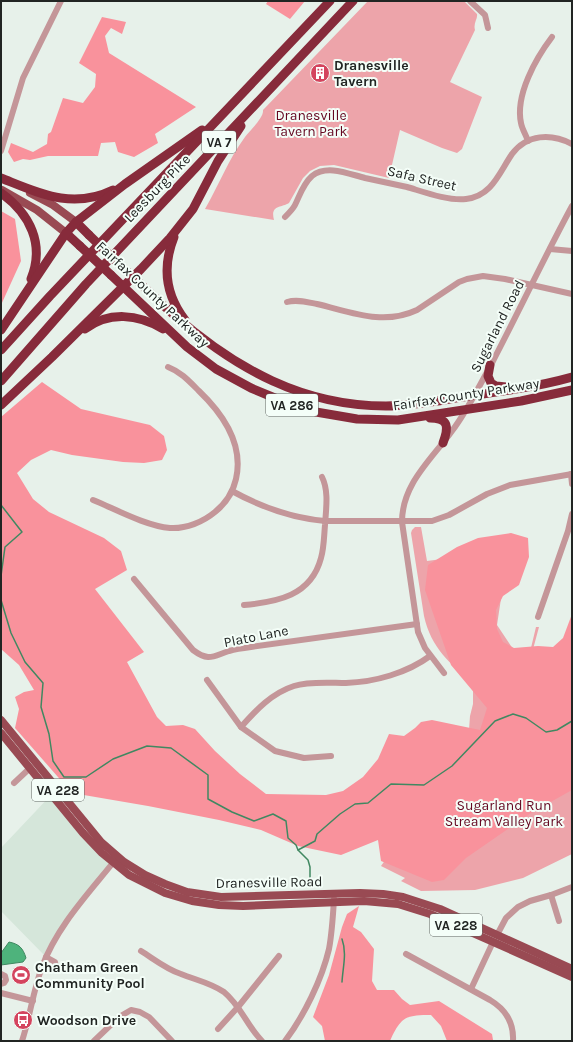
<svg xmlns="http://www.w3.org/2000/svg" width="573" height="1042" font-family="Karla,sans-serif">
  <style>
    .built { fill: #d5e6da }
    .green { fill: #eda4aa }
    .forest { fill: #f9929c }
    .water { fill: #4eb37c; stroke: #408861 }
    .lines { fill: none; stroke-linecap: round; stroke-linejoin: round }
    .stream { stroke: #408861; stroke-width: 1.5 }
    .minor { stroke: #c49699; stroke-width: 6 }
    .major { stroke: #994a53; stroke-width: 8 }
    .highway { stroke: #872b3b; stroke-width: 9 }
    .highway-bridge { stroke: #872b3b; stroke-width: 9 }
    .labels { text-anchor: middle; stroke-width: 4; stroke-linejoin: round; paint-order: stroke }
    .shield { fill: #f4fef8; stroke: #606663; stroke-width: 1 }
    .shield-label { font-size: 13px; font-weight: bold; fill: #212523 }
    .poi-label { font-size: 14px; font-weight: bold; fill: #212523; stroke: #f4fef8; text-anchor: start }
    .park-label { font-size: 14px; fill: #650721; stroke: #f4fef8 }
    .street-label { font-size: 14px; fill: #212523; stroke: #f4fef8 }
  </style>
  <rect width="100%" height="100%" fill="#e7f1ea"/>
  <polygon class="built" points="52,794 113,863 82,901 46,957 1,911 1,848"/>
  <g class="green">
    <path d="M368,1H464L477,14C478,19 473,23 475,30L450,82L482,97L462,149L457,153L442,148L400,130L389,178L334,165L320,166L310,171L303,178L289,203C281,208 270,205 274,220L205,209C219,185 228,160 245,137C250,130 264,118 263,110Z"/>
    <path d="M415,527H421L427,561L457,557L502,592L497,625L513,649L530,652L536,627H539L532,653L550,657L572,640V854L523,878L475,890L421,891L401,881L405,878L381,866L416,817L469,730L470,716L473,704V684C450,663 431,648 424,616L411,533L412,530Z"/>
  </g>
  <g class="forest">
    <polygon points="268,1 305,1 290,19 266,4"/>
    <polygon points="102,17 126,22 122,34 111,28 105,36 109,53 196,107 155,134 158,143 134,157 118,152 115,142 101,143 98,156 48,156 30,160 23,159 14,162 8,152 11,143 33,152 47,144 48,134 51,132 63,98 83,103 95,87 96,74 79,63"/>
    <polygon points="1,211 15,219 21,261 1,305"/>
    <polygon points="42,382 81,409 150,425 164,436 167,450 162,460 144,463 123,462 72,455 51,450 31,460 17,473 33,499 49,512 104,538 121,551 127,570 95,589 144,652 127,662 157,717 166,726 183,725 195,729 215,751 240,774 266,794 326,795 343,791 363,777 378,759 389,734 404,736 415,728 421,722 432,720 480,730 487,708 451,665 425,590 428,565 457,547 478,538 511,533 528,538 529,557 519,585 503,596 496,610 497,629 503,642 514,648 538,646 553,647 563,638 572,614 572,790 531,813 466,858 444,880 432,882 381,861 378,840 341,855 298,846 261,830 219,820 148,806 72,793 15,728 19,709 15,697 24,692 34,690 19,665 1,649 1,417"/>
    <path d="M359,906L353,927L361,932L374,949L372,981L377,990H394L402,999L410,1005L439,1001L492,1034L493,1040L490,1041H447L441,1026L431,1015C405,1015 401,1017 390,1041H325L322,1026L313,1017L329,975L342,927L347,914Z"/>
  </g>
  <path class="water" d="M9,942C19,944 23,948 26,958L23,962L1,965V953Z"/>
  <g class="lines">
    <g class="stream">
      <polyline points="1,505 22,532 5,547 1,576"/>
      <polyline points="1,600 11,633 25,662 43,683 41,707 49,734 53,761 64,777 86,777 113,759 147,746 171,748 208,775 208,799 232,812 254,821 273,814 286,821 288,838 296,845 298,850 308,860 310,867 310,880 315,884"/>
      <polyline points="298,850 315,841 317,834 340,814 355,804 368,803 391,784 424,785 452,766 495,721 513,714 526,718 546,732 557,730 572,721"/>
      <path d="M342,982C343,966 347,953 342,939"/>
    </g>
    <g class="minor">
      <polyline points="470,1 485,15 488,28"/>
      <path d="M528,141C526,135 522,129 521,123C515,95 536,58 552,37"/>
      <polyline points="1,151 23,78 61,1"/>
      <path d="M285,217C289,213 293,209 295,205C300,195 303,184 312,176C327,164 349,174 365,178C379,181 393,184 407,187C424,192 448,201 466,199C492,196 499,173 512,154C527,134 551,133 572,144"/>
      <polyline points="550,249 572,251"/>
      <path d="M287,302C297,299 307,302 317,304C351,312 383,326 417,310L459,282L467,279L483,276L505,279L572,294"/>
      <polyline points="571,474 572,484"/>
      <path d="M232,491C261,507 291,518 325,521H432L449,515L487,494L510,485L572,474"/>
      <path d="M93,500C115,509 146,526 170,528C186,529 203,522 215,512C225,504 233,492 236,479C244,444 223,414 199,391C189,381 181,372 168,367"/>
      <path d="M134,579L193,650C209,662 213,656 229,651C236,649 243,648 251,647L417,624"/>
      <path d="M244,605C277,602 311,596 321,558C324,548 324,536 325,525C326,509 329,491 322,477"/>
      <polyline points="538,617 568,531 572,514"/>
      <path d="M444,673L425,648L418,632L402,522C402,484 431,460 452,431C468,410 479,386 492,363C519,311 544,258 572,206"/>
      <polyline points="207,680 241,727 275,751 304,758 331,756"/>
      <path d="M241,727C256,710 272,693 294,686C309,681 331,683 346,683C375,682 407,673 430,656"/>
      <polyline points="14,783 30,768"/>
      <polyline points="551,895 559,921"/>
      <polyline points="497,935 506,918 518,907 530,901 551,895 572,887"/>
      <path d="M141,951C154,959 166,969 181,974C196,980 211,983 224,992C241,1006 247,1026 262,1041"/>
      <path d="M406,954L490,1000C505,1009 514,1023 513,1041"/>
      <polyline points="46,957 55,962 56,967"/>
      <polyline points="1,974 5,976 6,980 4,983 1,984"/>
      <polyline points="471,989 493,942"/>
      <polyline points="1,993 33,1001"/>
      <polyline points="218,1029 238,1007 279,956"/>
      <path d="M22,1041C30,1017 33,991 42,967C57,926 89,893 116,859"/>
      <polyline points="94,1041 119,1017 131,1010 140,1012 149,1017 172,1041"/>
      <path d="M285,1041C304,1016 322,979 329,949C332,933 333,916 334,899"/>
    </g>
    <g class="major">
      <polyline points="2,190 37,210 66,233"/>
      <polyline points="30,193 53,205 76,222"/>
      <polyline points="1,720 101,842 124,862 145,875 165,884 187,892 221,897 360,893 383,894 403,897 440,909 572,969"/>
      <polyline points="1,733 83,833 102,853 129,875 165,893 192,901 219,905 243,906 364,901 398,904 430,914 572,977"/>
    </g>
    <g class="highway">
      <path d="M1,178C39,193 72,210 113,190"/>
      <path d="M1,193C30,214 45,244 31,279"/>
      <polyline points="76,222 89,235"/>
      <polyline points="66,233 80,246"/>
      <path d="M174,237C162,267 165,294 185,320"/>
      <path d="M121,266C139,282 156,299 174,315C236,369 303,406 386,406C412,406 437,401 462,397C498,392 536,387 572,377"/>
      <polyline points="111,275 187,347 216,369 251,388 287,403 316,412 357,419 398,420 521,401 572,390"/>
      <path d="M85,329C109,311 138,314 163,329"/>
      <polyline points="1,330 66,233 76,222 125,184 202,130"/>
      <polyline points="1,350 50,296 330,1"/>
      <polyline points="490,365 488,376 491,383 496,386 506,387"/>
      <polyline points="1,381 86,284 353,1"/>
      <polyline points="1,405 52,357 141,269 170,238 193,209 218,161 241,126"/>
      <path d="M430,418C449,418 449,427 443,443"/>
    </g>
    <g class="highway-bridge">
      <polyline points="89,235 121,266"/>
      <polyline points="80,246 111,275"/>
    </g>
  </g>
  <defs>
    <symbol id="building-disc" viewBox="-11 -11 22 22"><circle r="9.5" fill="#d4445e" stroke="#f4fef8"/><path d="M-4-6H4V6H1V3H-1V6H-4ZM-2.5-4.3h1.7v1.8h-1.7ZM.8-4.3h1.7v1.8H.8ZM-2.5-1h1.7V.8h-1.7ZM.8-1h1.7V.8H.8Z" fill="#fff"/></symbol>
    <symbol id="stadium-disc" viewBox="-11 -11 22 22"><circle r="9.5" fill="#d4445e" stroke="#f4fef8"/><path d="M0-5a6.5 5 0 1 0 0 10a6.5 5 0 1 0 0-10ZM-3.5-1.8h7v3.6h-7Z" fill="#fff"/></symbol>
    <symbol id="bus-disc" viewBox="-11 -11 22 22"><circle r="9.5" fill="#d4445e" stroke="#f4fef8"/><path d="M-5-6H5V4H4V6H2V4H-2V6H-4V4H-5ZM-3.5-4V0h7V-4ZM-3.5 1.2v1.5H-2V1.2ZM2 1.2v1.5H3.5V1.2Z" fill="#fff"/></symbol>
  </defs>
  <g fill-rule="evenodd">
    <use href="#building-disc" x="309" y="62" width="22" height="22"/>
    <use href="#stadium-disc" x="10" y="964" width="22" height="22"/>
    <use href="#bus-disc" x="12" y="1009" width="22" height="22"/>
  </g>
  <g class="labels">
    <g class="shield">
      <rect x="202" y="131" width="34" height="22" rx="3"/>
      <rect x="266" y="394" width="52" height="22" rx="3"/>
      <rect x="32" y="779" width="52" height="22" rx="3"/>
      <rect x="430" y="914" width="52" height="22" rx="3"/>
    </g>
    <g class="shield-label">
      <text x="219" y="147">VA 7</text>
      <text x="292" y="410">VA 286</text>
      <text x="58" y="795">VA 228</text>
      <text x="456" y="930">VA 228</text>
    </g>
    <g class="poi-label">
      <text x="334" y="70">Dranesville<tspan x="334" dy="16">Tavern</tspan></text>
      <text x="35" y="972">Chatham Green<tspan x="35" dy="16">Community Pool</tspan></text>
      <text x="37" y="1025">Woodson Drive</text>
    </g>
    <g class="park-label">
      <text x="311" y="120">Dranesville<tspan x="311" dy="16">Tavern Park</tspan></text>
      <text x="504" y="810">Sugarland Run<tspan x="504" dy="16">Stream Valley Park</tspan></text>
    </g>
    <g class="street-label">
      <text transform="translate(422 178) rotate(13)" y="5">Safa Street</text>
      <text transform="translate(157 188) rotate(-46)" y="5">Leesburg Pike</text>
      <text transform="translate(153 294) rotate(43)" y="5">Fairfax County Parkway</text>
      <text transform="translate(497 326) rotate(-63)" y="5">Sugarland Road</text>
      <text transform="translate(466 394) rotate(-9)" y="5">Fairfax County Parkway</text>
      <text transform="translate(256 636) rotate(-11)" y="5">Plato Lane</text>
      <text transform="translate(269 882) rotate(-1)" y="5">Dranesville Road</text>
    </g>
  </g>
  <rect width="573" height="1042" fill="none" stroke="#212523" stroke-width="4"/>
</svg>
